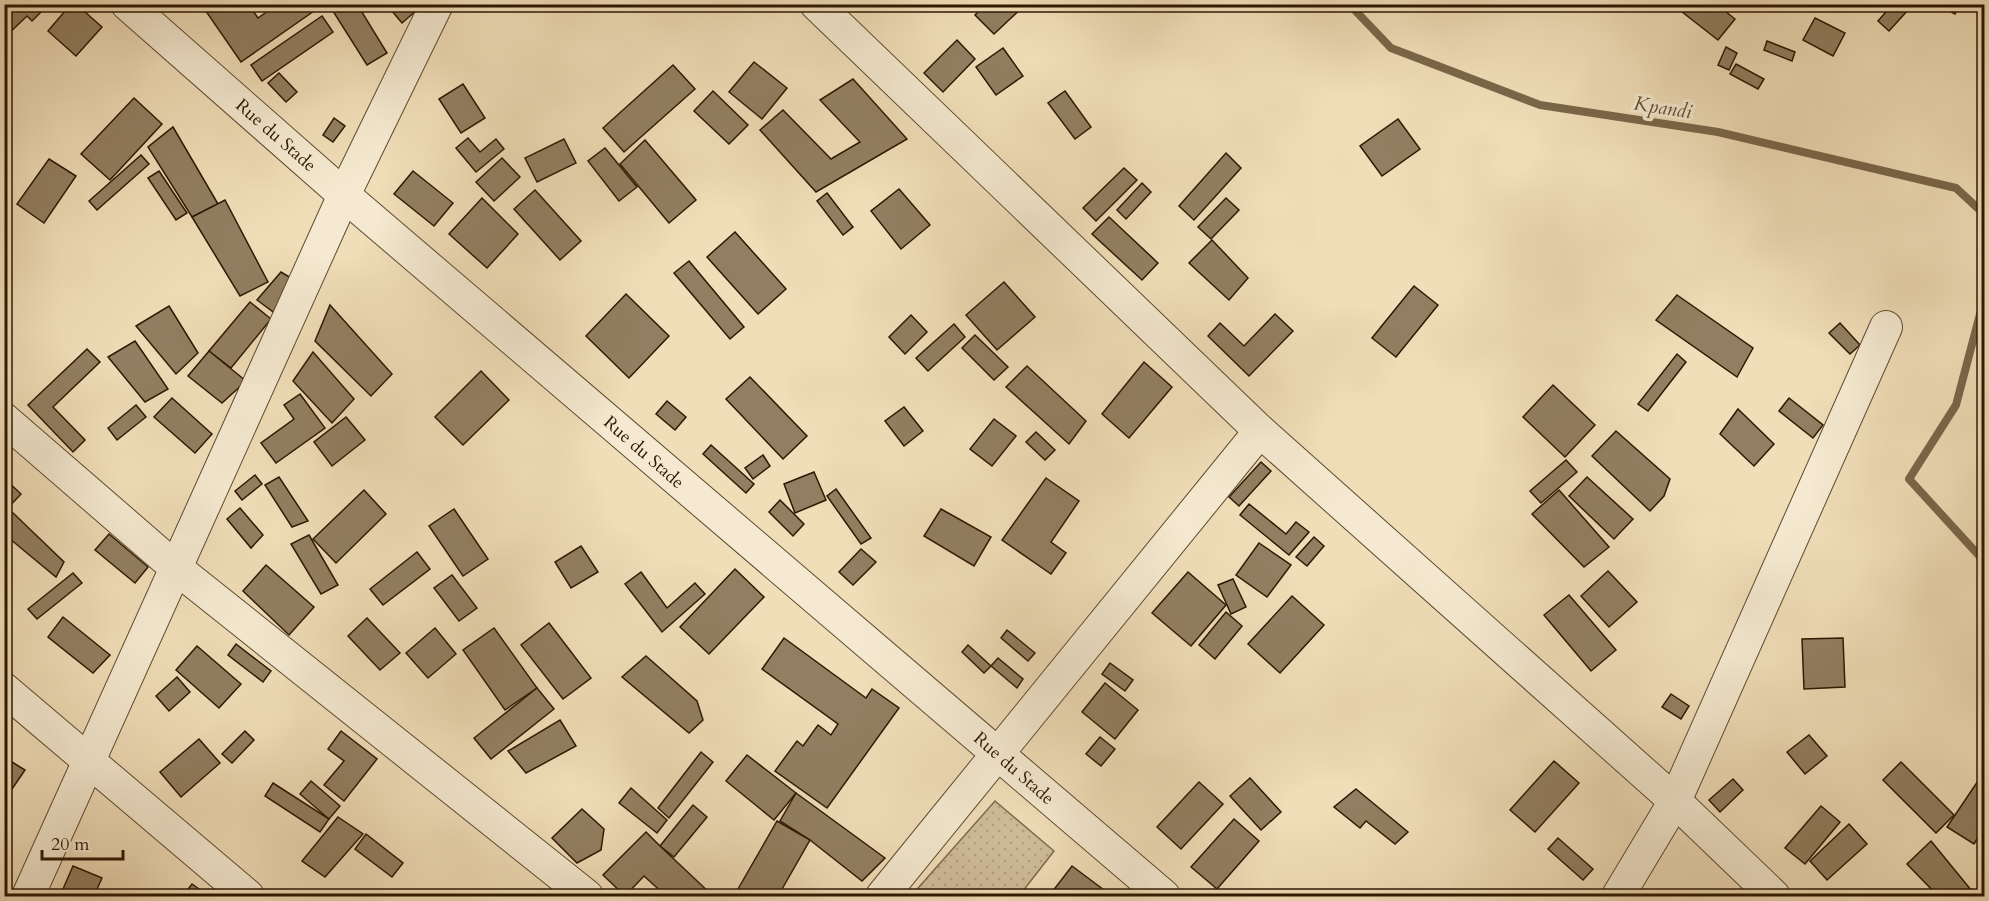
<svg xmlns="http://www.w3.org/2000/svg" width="1989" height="901" font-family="Cardo,serif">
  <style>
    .park { fill: url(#park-dots); stroke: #7e6a4e; stroke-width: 1.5 }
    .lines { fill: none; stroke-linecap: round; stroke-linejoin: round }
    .stream { stroke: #7a674a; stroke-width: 8 }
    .building { fill: #927f61; stroke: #2d1803; stroke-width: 1.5 }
    .minor-casing { stroke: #5e4a30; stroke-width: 34 }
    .minor { stroke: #f5ead1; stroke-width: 32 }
    .labels { text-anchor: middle; stroke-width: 6; stroke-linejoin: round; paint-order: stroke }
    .street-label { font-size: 18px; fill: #2d1803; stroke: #f5ead1 }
    .water-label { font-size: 20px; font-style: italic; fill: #614c33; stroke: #f5ead1 }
  </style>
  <defs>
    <pattern id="park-dots" width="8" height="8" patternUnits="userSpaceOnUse" patternTransform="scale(1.5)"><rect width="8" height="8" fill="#cfbc99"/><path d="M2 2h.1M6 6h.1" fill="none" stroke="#b2a182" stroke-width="1.8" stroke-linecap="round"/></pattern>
  </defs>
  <rect width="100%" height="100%" fill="#f0deb8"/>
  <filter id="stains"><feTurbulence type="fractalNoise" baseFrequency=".00333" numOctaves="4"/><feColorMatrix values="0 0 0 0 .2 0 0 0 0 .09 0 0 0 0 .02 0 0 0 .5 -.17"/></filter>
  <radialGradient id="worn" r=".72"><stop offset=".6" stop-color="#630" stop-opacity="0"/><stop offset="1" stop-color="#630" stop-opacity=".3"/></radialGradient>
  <polygon class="park" points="995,801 1054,851 1019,896 911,896"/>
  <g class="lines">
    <g class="stream">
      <polyline points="1349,4 1391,48 1540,105 1718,132 1956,188 1984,214"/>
      <polyline points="1984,299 1956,405 1909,479 1984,561"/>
    </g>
  </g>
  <g class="building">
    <polygon points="4,4 49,4 32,21 27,16 4,38"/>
    <polygon points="71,4 76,4 102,27 76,56 48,31"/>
    <polygon points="201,4 248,4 258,18 278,4 324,4 241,62"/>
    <polygon points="337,4 357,4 387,53 367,65 331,8"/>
    <polygon points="386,4 412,4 417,10 402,23"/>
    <polygon points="986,4 1026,4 994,34 975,15"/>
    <polygon points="1672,4 1716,4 1735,19 1718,40"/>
    <polygon points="1893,4 1904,4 1909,9 1889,31 1878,21"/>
    <polygon points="1936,4 1960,4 1955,14"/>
    <polygon points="322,16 333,32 262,81 251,65"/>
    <polygon points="1815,18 1845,33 1833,56 1803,40"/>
    <polygon points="957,40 975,59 943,92 924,73"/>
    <polygon points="1767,41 1795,52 1792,61 1764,50"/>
    <polygon points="1726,47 1737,53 1729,70 1718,65"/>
    <polygon points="1003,48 1023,76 996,95 976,67"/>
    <polygon points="754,62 787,88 762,119 729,92"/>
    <polygon points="1736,64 1764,79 1758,89 1730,74"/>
    <polygon points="673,65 695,89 624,152 603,128"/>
    <polygon points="279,73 297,92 286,102 268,83"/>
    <polygon points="853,79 907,139 816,192 760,130 783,110 831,159 860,142 820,100"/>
    <polygon points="463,84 485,118 461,133 439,99"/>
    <polygon points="713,91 748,125 729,144 694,111"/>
    <polygon points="1065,91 1091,127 1075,139 1048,103"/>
    <polygon points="134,98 162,124 110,180 81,154"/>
    <polygon points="334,118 345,126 333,142 323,135"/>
    <polygon points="1398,119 1420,149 1382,176 1360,146"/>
    <polygon points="173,127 218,204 192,217 148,147"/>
    <polygon points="468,138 480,152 496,139 504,149 476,172 456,148"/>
    <polygon points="564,139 576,163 537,182 525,158"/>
    <polygon points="645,140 696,200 669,223 620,164"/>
    <polygon points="605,148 637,187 619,201 588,161"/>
    <polygon points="1226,153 1241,168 1194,220 1179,206"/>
    <polygon points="141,155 149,164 97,210 89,201"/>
    <polygon points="502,158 520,177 494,201 476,182"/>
    <polygon points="49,159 76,176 44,223 17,204"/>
    <polygon points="1124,168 1137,180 1096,221 1083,208"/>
    <polygon points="159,171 187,213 176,220 148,178"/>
    <polygon points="413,171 453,203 434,226 394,194"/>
    <polygon points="1142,183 1151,192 1126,219 1117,210"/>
    <polygon points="899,189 930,225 901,249 871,211"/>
    <polygon points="535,190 581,241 560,260 514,209"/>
    <polygon points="827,193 853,227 843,235 817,201"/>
    <polygon points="482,198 518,234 487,268 449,234"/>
    <polygon points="1226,198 1239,210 1211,239 1198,227"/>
    <polygon points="225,200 268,282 240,296 192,217"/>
    <polygon points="1109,217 1158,263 1142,280 1092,234"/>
    <polygon points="735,232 786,289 758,314 707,257"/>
    <polygon points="1212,240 1248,278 1229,300 1189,263"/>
    <polygon points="689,261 744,327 730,339 674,273"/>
    <polygon points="281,272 291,278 276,314 257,300"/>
    <polygon points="1004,282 1035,317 997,350 966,315"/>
    <polygon points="1414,286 1438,305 1396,357 1372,338"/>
    <polygon points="626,294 669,336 629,378 586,336"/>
    <polygon points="1677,295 1753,348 1737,377 1656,320"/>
    <polygon points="250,302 271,319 231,368 209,351"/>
    <polygon points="330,305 392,374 371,396 315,341"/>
    <polygon points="169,306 198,353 176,374 136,326"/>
    <polygon points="1275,314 1293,331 1249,376 1208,336 1220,323 1244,346"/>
    <polygon points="911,315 927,332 905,354 889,337"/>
    <polygon points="1840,323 1860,345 1850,354 1829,333"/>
    <polygon points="954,324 965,337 928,371 916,358"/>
    <polygon points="975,335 1008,367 994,380 962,348"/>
    <polygon points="135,341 168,389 145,402 108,357"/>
    <polygon points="87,349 100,362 53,407 85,440 73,452 28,405"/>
    <polygon points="209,351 246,381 222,403 188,376"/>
    <polygon points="313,352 354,399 332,423 293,381"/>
    <polygon points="1677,354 1686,362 1648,411 1638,404"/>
    <polygon points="1144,362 1172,387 1129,438 1102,414"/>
    <polygon points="1027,366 1086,421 1069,444 1006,387"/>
    <polygon points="481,371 509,400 463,445 435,417"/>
    <polygon points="750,377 807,436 783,459 726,399"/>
    <polygon points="1553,385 1595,425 1565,457 1523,417"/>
    <polygon points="300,394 325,428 276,463 261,443 294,419 284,405"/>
    <polygon points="172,398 212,434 195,453 154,417"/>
    <polygon points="1789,398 1823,425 1813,438 1779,411"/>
    <polygon points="667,401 686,417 675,430 656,414"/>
    <polygon points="136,405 146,417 117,440 108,428"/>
    <polygon points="904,407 923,431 904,446 885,421"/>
    <polygon points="1738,409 1774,444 1754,466 1720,434"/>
    <polygon points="346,417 365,440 332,466 314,442"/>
    <polygon points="994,419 1016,436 992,466 970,449"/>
    <polygon points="1616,431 1670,479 1664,496 1650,511 1592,456"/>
    <polygon points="1036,432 1055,450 1045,460 1026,442"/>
    <polygon points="711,445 754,484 746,493 703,454"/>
    <polygon points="763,455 770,466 753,479 745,468"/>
    <polygon points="1566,460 1577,472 1541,503 1530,491"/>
    <polygon points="1261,462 1271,471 1239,506 1229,497"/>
    <polygon points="814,472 826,500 795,513 784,484"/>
    <polygon points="255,475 262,484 242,500 235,491"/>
    <polygon points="279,477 308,521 292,527 265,485"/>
    <polygon points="1587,477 1633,519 1614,539 1569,496"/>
    <polygon points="4,478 21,494 4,512"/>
    <polygon points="1046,478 1079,501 1051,542 1066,553 1051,574 1002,540"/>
    <polygon points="836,489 871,538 861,544 827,496"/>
    <polygon points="364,490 386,514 336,563 313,539"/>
    <polygon points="1559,490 1609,547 1584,567 1532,514"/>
    <polygon points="780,500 804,524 793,536 769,512"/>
    <polygon points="1249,504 1286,534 1296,522 1309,532 1289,555 1240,515"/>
    <polygon points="240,508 263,535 251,548 227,519"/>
    <polygon points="454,509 488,559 463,576 429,526"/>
    <polygon points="941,509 991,537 974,566 924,536"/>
    <polygon points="12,512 64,562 56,577 4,534 4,524"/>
    <polygon points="109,534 148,567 135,583 95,550"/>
    <polygon points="309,535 338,585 321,594 291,544"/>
    <polygon points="1314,537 1324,546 1307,566 1296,557"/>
    <polygon points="1259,543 1291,565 1267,597 1236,575"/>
    <polygon points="581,546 598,572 571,588 555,562"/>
    <polygon points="861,549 876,562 853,585 839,572"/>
    <polygon points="417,552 430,569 383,605 370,589"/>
    <polygon points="266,565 314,607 289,635 243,591"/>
    <polygon points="735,569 764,597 709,654 680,627"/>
    <polygon points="1608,571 1637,602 1609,627 1581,596"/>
    <polygon points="641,572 667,608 695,583 705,594 662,632 625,584"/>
    <polygon points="1188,572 1226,605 1191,646 1152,613"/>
    <polygon points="73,573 82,583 37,619 28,609"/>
    <polygon points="452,575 477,608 459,621 434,588"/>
    <polygon points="1233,579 1246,607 1231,614 1218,585"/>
    <polygon points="1569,595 1616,650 1591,671 1544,615"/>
    <polygon points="1292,596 1324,625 1280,673 1248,644"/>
    <polygon points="1226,612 1242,626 1215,659 1199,645"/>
    <polygon points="63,617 110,655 93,673 48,637"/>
    <polygon points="367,618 400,653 380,670 348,636"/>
    <polygon points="549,623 591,678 563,699 521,645"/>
    <polygon points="435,628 456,654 428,678 406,653"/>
    <polygon points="494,628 537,688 505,710 463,650"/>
    <polygon points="1007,630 1035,653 1028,661 1001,638"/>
    <polygon points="784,638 866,698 872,689 899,708 827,808 775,771 797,741 803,746 818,725 831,735 838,724 762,669"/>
    <polygon points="1843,638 1845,687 1804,689 1802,639"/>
    <polygon points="236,644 271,671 263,682 228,655"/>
    <polygon points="968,645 991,666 984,673 962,652"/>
    <polygon points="197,646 241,684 219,708 176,670"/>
    <polygon points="646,656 697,701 703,720 689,733 622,677"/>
    <polygon points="998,658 1023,679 1017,688 991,666"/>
    <polygon points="1110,663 1133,680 1125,691 1102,674"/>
    <polygon points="177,677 190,692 169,711 156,696"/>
    <polygon points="1105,683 1138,710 1115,739 1082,712"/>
    <polygon points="537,688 554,709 491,759 474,738"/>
    <polygon points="1671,694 1689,706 1681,719 1662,707"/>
    <polygon points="560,720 576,746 526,773 508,751"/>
    <polygon points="245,731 254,740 232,763 222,754"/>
    <polygon points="341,731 377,759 344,801 324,785 344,761 328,749"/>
    <polygon points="1809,735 1827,756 1805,774 1787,752"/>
    <polygon points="1100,737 1115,749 1101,766 1086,754"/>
    <polygon points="199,739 220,763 181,797 160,772"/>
    <polygon points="701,752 713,762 669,818 658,808"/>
    <polygon points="747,755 796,793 774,820 726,781"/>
    <polygon points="1554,761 1579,783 1535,832 1510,810"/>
    <polygon points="12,762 25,770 10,792 4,789 4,773"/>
    <polygon points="1901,762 1954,815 1936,833 1883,780"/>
    <polygon points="1984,772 1984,828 1974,844 1947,827"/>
    <polygon points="1250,778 1281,812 1261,830 1230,796"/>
    <polygon points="1733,779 1743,790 1720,812 1709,800"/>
    <polygon points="311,781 340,806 329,819 300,794"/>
    <polygon points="1199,782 1223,804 1181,849 1157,827"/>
    <polygon points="273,783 329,819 320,832 265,796"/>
    <polygon points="631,788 667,820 657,833 619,803"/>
    <polygon points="1356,789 1408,832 1395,844 1366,821 1360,828 1334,807"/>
    <polygon points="796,793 885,858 862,881 810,840 780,821"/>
    <polygon points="693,805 707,817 674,857 660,846"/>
    <polygon points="1821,806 1840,822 1805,864 1785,848"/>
    <polygon points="582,809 604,829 601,850 577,863 552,838"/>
    <polygon points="338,817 363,834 325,877 302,861"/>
    <polygon points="1234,819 1259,841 1217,889 1191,867"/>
    <polygon points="777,821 810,840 778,896 734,896"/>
    <polygon points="1849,824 1867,844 1827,880 1810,861"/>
    <polygon points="646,832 660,846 713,896 666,896 644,876 625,896 603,875"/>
    <polygon points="366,834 403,863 392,877 355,849"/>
    <polygon points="1558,838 1593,869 1583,880 1548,849"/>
    <polygon points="1931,841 1976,896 1938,896 1907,864"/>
    <polygon points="73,866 102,878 94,896 60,896"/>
    <polygon points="1072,866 1112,896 1049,896"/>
    <polygon points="192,884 209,896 183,896"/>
  </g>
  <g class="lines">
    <defs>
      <g id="minor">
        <polyline points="127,4 344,195 1164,896"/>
        <polyline points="816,4 1260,431 882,896"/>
        <polyline points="4,419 176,568 587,896"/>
        <polyline points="1260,431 1675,801 1774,896"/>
        <polyline points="4,689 248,896"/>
        <polyline points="28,896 344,195 437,4"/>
        <polyline points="1618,896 1675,801 1886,327"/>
      </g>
    </defs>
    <use href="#minor" class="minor-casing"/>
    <use href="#minor" class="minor"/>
  </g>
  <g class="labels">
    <g class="street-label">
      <text transform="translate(276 135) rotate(41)" y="6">Rue du Stade</text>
      <text transform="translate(644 452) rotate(41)" y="6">Rue du Stade</text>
      <text transform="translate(1014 768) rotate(41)" y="6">Rue du Stade</text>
    </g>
    <g class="water-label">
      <text transform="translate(1663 107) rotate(9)" y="7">Kpandi</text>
    </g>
  </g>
  <rect width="1989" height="901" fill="none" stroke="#f0deb8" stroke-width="24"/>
  <rect x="6" y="6" width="1977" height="889" fill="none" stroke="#2d1803" stroke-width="3"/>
  <rect x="12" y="12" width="1965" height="877" fill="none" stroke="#2d1803" stroke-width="1.5"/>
  <path d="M42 850v9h81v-9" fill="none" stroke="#2d1803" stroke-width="3"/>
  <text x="51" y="850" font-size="18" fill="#2d1803" stroke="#f5ead1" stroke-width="4.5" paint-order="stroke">20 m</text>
  <rect width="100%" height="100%" filter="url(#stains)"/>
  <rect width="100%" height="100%" fill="url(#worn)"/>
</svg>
